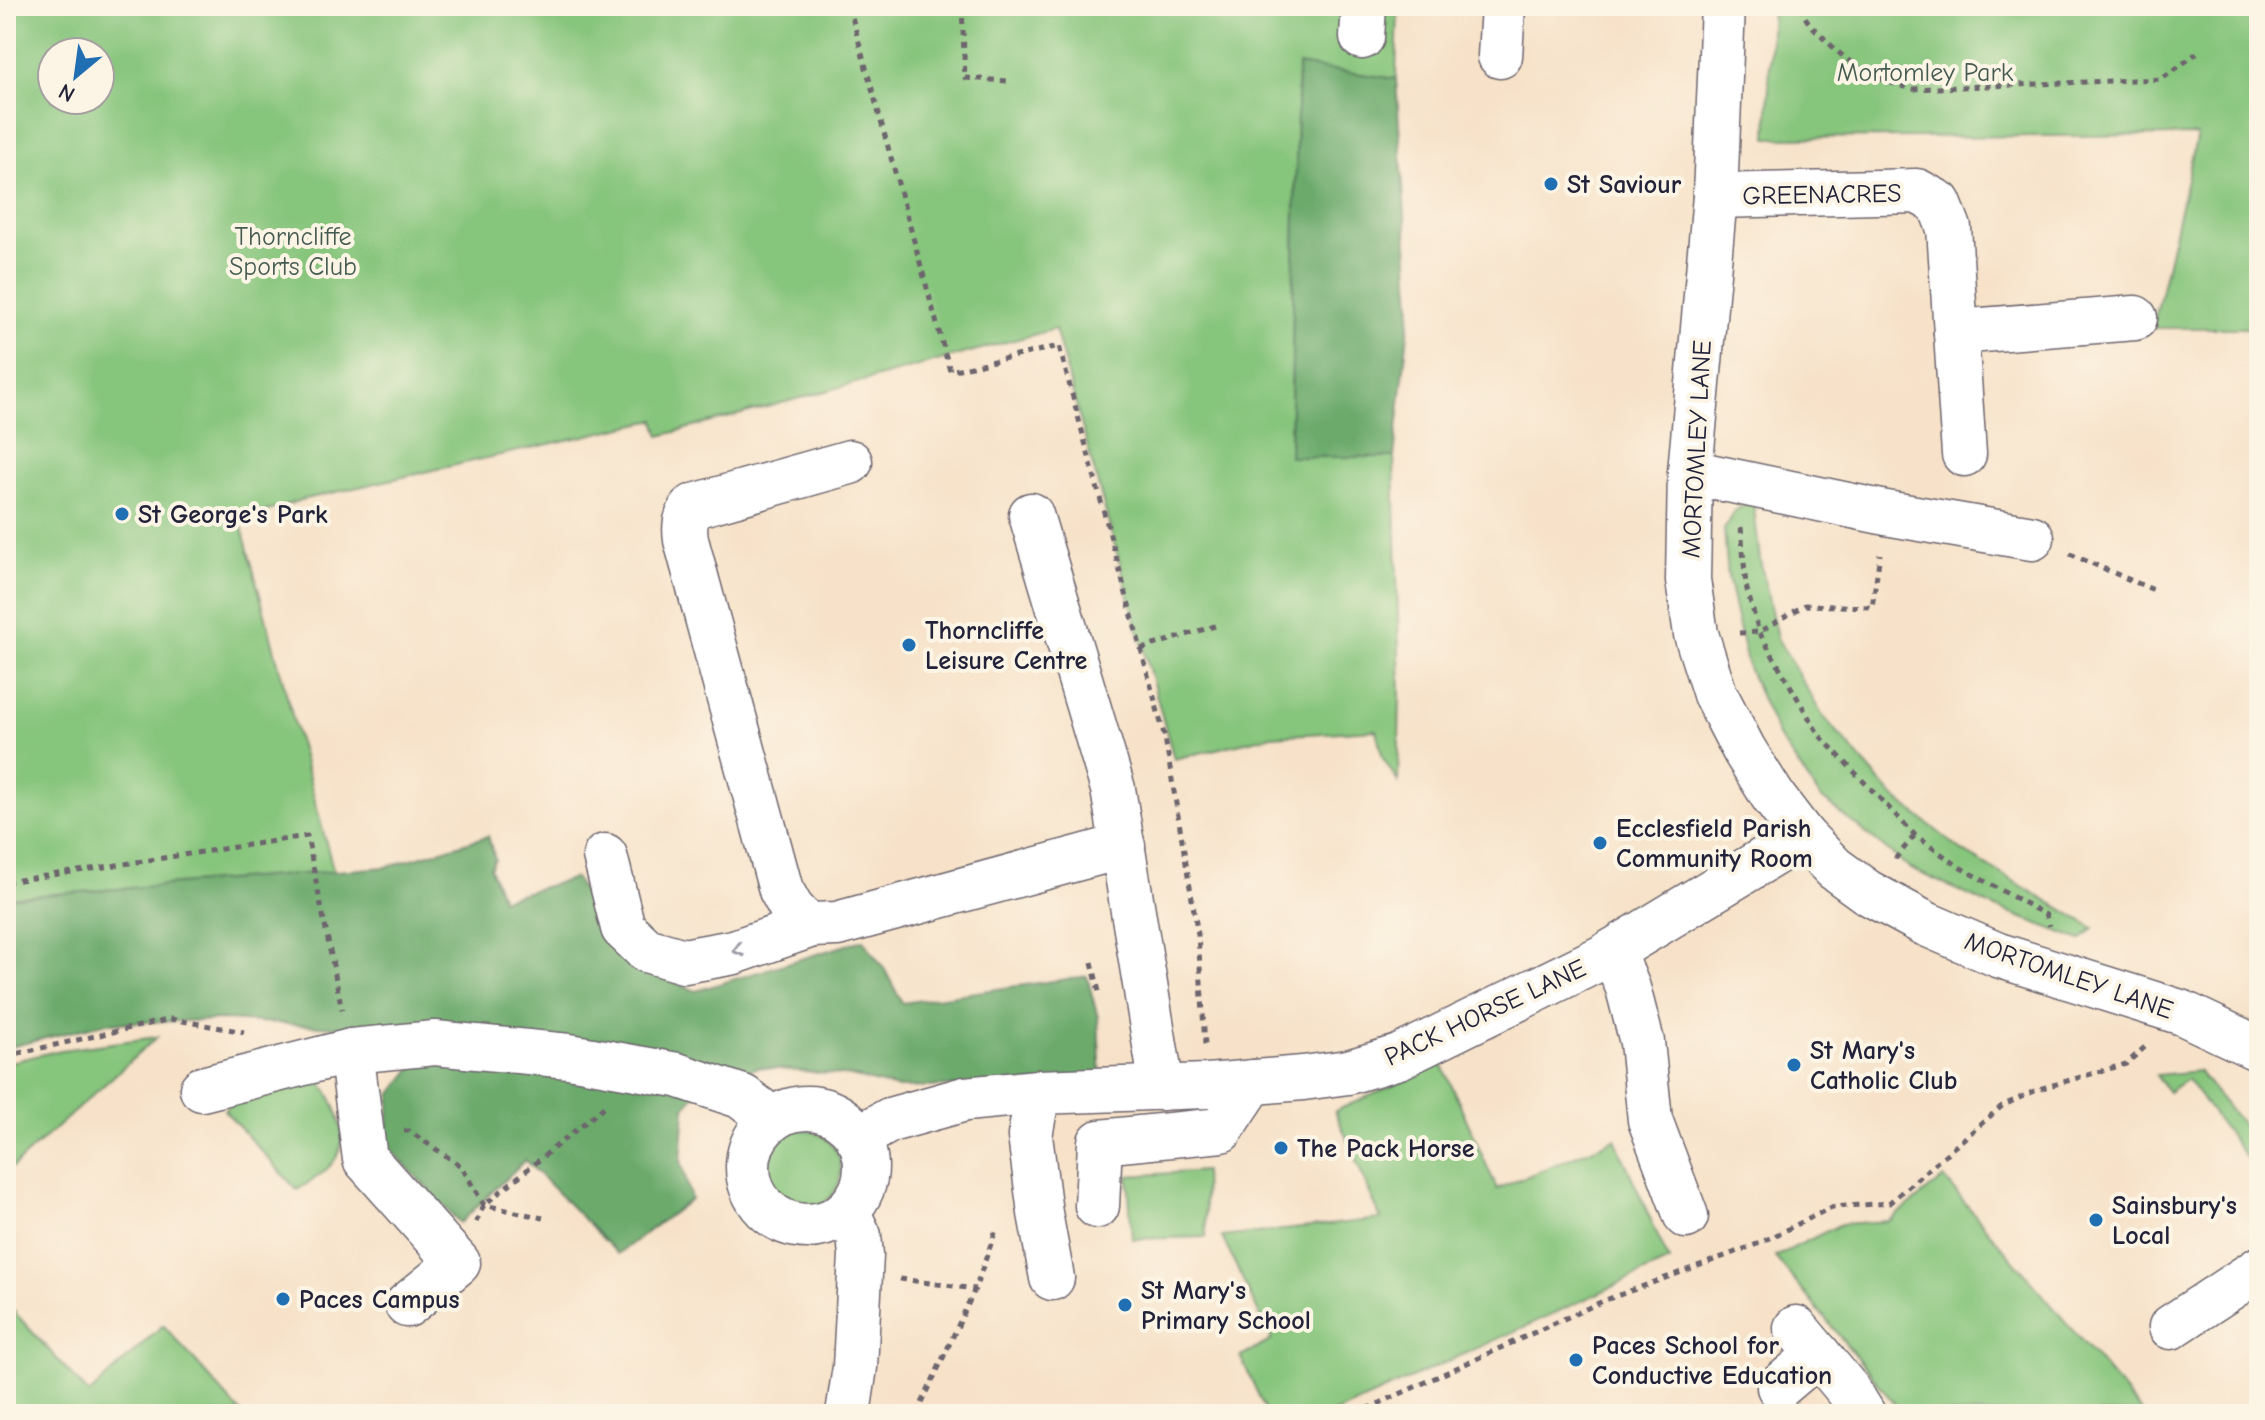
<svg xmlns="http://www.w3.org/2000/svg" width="2265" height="1420" font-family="'Comic Neue',sans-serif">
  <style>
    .green { fill: #86c57c; stroke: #54745c; stroke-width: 2; fill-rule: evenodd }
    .forest { fill: #6caa6c; stroke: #476654; stroke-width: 2 }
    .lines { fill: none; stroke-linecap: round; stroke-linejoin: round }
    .minor-casing { stroke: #6d656d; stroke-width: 47 }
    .path { stroke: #6d656d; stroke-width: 5; stroke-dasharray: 6 6; stroke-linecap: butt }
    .minor { stroke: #fff; stroke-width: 44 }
    .oneway { stroke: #9c9ca7 }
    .poi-dot { fill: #1f6fb2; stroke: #fcf5e5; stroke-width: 3 }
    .labels { text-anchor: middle; stroke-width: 8; stroke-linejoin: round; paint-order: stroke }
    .park-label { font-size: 26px; fill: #455b52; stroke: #fcf5e5 }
    .poi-label { font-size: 26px; font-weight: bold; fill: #22223b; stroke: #fcf5e5; text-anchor: start }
    .street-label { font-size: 26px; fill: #22223b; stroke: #fcf5e5 }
  </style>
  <rect width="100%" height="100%" fill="#fcf5e5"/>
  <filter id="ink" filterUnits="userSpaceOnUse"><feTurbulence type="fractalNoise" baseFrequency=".0125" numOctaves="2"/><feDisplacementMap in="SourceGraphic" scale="16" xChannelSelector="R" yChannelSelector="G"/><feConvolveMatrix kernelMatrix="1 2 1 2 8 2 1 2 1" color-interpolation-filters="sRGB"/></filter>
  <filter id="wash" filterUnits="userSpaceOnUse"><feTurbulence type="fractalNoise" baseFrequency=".006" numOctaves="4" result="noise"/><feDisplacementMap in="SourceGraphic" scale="32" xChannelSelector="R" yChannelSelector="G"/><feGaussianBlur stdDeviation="1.8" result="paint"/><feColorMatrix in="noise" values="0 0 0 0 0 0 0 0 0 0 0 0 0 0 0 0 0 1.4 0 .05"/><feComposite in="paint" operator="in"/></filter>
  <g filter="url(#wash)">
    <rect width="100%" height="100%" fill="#f7e2c9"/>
    <g class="green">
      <path d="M6,6H1398L1396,79L1298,66L1290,456L1394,457L1400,696L1398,782L1383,758L1376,730L1271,736L1174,759L1055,329L660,436L655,420L301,500L240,520L352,940L6,934ZM52,52H100V100H52Z"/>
      <polygon points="1772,6 2259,6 2259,328 2153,328 2197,135 1767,138"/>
      <polygon points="1753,500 1760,560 1777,638 1822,715 1891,794 1962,851 2094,928 2081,940 1996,908 1911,869 1820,797 1778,736 1748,668 1728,577 1724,530 1733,512"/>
      <polygon points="157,1037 6,1173 6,1063 61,1050"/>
      <polygon points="1442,1064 1497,1189 1615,1139 1669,1261 1332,1414 1267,1414 1241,1357 1272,1340 1222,1237 1381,1219 1335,1111"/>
      <polygon points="2198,1071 2259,1145 2259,1175 2187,1079 2168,1092 2156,1075"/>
      <path d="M315,1077C332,1091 348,1130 339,1152C333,1169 311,1181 297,1190L224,1110L236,1101Z"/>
      <circle cx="801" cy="1170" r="40"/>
      <polygon points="1204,1171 1206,1237 1132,1239 1128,1176"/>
      <polygon points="1944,1178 2124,1391 2143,1414 1903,1414 1775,1257 1841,1224 1889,1221"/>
      <polygon points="6,1303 89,1394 163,1325 242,1414 6,1414"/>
    </g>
    <g class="forest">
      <polygon points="1298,65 1396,79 1411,306 1394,457 1290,457"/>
      <polygon points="488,836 495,859 490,868 502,899 575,878 602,927 642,970 696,991 863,940 885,970 902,1003 1087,976 1098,1018 1101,1081 897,1088 851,1076 758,1067 697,1091 685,1108 681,1161 691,1199 618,1254 525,1160 460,1223 386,1145 391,1095 438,1034 227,1020 106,1023 6,1048 6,898 386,867"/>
    </g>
  </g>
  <g filter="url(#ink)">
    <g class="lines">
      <defs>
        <g id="minor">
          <polyline points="1723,6 1715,196 1690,472 1688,580 1696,634 1715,694 1744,750 1774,798 1803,836 1834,868 1867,892 1926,924 1998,955 2183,1013 2259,1049"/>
          <polyline points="1362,37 1364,6"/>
          <polyline points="1500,56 1503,6"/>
          <polyline points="1715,196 1917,191 1939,203 1949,228 1964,454"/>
          <polyline points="1956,332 2135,318"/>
          <path d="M850,462L694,506C685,517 684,526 686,540L781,890L791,908L801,919L812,925L837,924L1123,846"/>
          <polyline points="1690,472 1886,513 2032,538"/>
          <polyline points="1031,515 1113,789 1162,1088"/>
          <polyline points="605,856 623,928 646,950 684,961 734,952 812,925"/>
          <polyline points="1613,951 1628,988 1642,1042 1650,1120 1686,1216"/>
          <polyline points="351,1051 365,1159 458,1263 407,1305"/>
          <polyline points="202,1089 351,1051 435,1043 569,1056 677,1075 743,1097 772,1119"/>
          <polyline points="1038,1092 1030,1136 1040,1213 1052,1278"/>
          <circle cx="807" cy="1167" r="59"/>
          <polyline points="858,1138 890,1120 965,1099 1038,1092 1207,1086 1303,1078 1348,1072 1399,1057 1601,958 1803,836"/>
          <polyline points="1097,1206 1100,1142 1221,1130 1253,1082"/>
          <polyline points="847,1211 859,1236 861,1255 855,1367 848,1414"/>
          <polyline points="2171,1327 2259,1269"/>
          <polyline points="1796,1328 1848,1390 1863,1414"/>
          <polyline points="1779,1387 1818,1354"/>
        </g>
      </defs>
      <use href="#minor" class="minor-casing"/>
      <g class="path">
        <polyline points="849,6 950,371 1059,346 1165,738 1198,935 1205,1045"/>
        <polyline points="962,6 965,78 1007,81"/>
        <path d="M1801,6C1804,20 1812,26 1822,36C1850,66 1873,79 1913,89L2162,79L2197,53"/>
        <polyline points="1741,527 1746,586 1759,632 1819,735 1915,835 1961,868 2046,915 2049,926"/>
        <polyline points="2070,554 2156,591"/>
        <polyline points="1739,633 1759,632 1805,605 1872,607 1880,554"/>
        <polyline points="1141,649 1215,626"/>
        <polyline points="1895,859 1915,835"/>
        <polyline points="6,882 307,836 342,1010"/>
        <polyline points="1092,962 1100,996"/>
        <polyline points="6,1056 171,1019 244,1032"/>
        <polyline points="404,1131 409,1131 461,1166 484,1205 543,1218"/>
        <polyline points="476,1222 484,1205 604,1107"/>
        <polyline points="900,1279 975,1289"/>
        <polyline points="917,1414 975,1289 997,1227"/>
        <polyline points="1356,1414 1603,1301 1760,1243 1832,1207 1889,1203 2002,1106 2039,1089 2126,1064 2145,1047"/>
      </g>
      <use href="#minor" class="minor"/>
    </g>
    <defs><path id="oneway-chevron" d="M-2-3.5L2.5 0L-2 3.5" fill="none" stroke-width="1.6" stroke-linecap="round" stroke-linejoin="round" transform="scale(2)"/></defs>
    <use class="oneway" href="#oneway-chevron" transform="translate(738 950) rotate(164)"/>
  </g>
  <g class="poi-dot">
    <circle cx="1551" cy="184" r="8"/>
    <circle cx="122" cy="514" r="8"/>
    <circle cx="909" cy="645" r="8"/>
    <circle cx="1600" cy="843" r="8"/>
    <circle cx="1794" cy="1065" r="8"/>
    <circle cx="1281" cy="1148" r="8"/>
    <circle cx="2096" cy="1220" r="8"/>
    <circle cx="283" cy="1299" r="8"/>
    <circle cx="1125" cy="1305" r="8"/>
    <circle cx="1576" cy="1360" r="8"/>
  </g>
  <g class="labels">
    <g class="park-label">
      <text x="1925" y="81">Mortomley Park</text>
      <text x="293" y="245">Thorncliffe<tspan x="293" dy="30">Sports Club</tspan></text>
    </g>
    <g class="poi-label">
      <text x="1567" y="193">St Saviour</text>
      <text x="138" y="523">St George's Park</text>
      <text x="925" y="639">Thorncliffe<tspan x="925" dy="30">Leisure Centre</tspan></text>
      <text x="1616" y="837">Ecclesfield Parish<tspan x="1616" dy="30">Community Room</tspan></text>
      <text x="1810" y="1059">St Mary's<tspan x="1810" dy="30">Catholic Club</tspan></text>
      <text x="1297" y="1157">The Pack Horse</text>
      <text x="2112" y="1214">Sainsbury's<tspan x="2112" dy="30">Local</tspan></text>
      <text x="1141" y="1299">St Mary's<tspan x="1141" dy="30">Primary School</tspan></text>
      <text x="299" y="1308">Paces Campus</text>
      <text x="1592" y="1354">Paces School for<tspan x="1592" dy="30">Conductive Education</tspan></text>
    </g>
    <g class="street-label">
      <text transform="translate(1822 194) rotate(-1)" y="9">GREENACRES</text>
      <text transform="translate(1696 449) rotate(-87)" y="9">MORTOMLEY LANE</text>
      <text transform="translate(2069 975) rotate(19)" y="9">MORTOMLEY LANE</text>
      <text transform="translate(1485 1012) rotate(-25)" y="9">PACK HORSE LANE</text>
    </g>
  </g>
  <rect width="2265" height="1420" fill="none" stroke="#fcf5e5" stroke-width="32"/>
  <g transform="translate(76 76) rotate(209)"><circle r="38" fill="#fcf5e5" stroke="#a5a1a1" stroke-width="2"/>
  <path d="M0-6L14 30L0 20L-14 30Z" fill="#1f6fb2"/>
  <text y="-12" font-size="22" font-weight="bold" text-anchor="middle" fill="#22223b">N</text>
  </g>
</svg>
